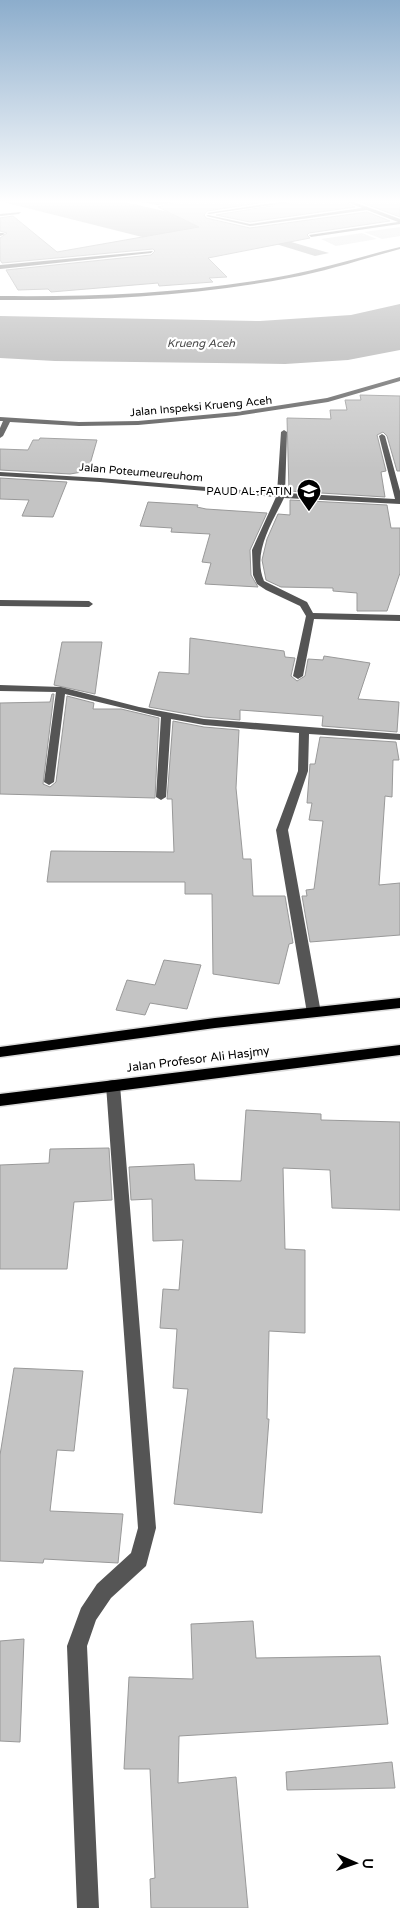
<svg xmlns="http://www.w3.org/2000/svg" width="400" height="1908" font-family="'Varela Round',sans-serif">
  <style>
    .green { fill: #dcdcdc }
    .water { fill: #a3a3a3 }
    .building { fill: #c4c4c4; stroke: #999 }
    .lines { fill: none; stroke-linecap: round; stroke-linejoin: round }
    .major-casing { stroke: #dbdbdb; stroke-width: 3 }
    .minor { fill: #555; fill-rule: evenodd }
    .major { fill: #000; fill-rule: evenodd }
    .labels { text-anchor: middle; stroke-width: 4.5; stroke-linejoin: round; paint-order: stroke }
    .far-water-label { font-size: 11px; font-style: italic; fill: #444; stroke: #fff }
    .far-street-label { font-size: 11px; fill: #000; stroke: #fff }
    .far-poi-label { font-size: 11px; fill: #000; stroke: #fff; text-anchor: end }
    .street-label { font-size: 12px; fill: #000; stroke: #fff }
  </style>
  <rect width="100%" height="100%" fill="#fff"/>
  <g class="green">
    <polygon points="400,227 400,236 382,239 364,232"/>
    <polygon points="362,233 377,239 336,246 321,239"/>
  </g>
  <g class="water">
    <polygon points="3,202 125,202 264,234 329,253 315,256 276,244 170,244"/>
    <polygon points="400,304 400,350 348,360 285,364 55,361 0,358 0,316 260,321 351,315"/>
  </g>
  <g class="building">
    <polygon points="177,202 265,202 207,211 204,215 206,218 250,228 367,212 390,221 309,233 307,235 310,238 208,258 227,277 209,278 213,282 159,286 158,283 51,292 48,289 18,290 6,270 151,255 155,251 153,249 2,263 0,260 0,238 7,233 0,231 0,218 13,216 57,252 199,227 158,207"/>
    <polygon points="295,202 345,202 355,207 250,222 216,215"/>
    <polygon points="360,202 400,202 400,217"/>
    <polygon points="360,395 400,396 400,471 397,471 387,436 383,432 377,435 386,471 381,472 385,497 289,491 287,418 331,419 330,410 347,410 345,400 361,400"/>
    <polygon points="40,438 97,440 88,471 70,474 0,470 0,449 28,450 33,440 39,440"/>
    <polygon points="0,478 67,482 53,517 22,516 29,500 0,499"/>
    <polygon points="290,500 387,505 391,528 400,528 400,573 387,611 357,611 357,593 333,591 333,588 281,587 266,580 262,560 267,539 278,514 290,515"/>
    <polygon points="148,502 198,505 197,507 206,509 267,513 250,550 251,575 258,587 205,584 211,563 202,562 210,534 171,532 172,528 140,526"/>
    <polygon points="190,638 284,651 285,657 295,658 291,676 297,681 305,676 308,659 323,660 324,656 370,663 358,699 399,702 397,732 322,726 323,716 240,710 240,720 204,717 149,707 159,672 189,674"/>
    <polygon points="62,642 102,642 95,694 54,685"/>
    <polygon points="52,694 54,694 43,784 50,787 56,782 67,696 94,703 93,709 121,709 159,718 155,798 0,794 0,703 50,702"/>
    <polygon points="173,721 204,727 239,730 236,788 243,859 251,859 253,896 285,896 293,943 289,944 279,984 213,974 212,894 185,894 185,882 47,882 51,851 174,852 172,799 167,799"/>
    <polygon points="320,737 396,742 399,760 393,760 392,797 385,796 379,885 400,883 400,935 310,942 302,896 307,896 306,890 314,889 323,821 309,820 312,803 307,803 310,764 315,764"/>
    <polygon points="164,960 201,965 187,1009 150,1003 145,1015 116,1010 127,980 155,985"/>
    <polygon points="246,1110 321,1114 321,1120 400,1122 400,1210 332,1208 330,1170 283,1168 285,1249 305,1250 305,1333 269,1331 267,1419 269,1419 262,1513 174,1504 188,1389 173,1388 177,1329 160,1328 163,1289 179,1290 183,1240 153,1241 152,1199 131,1200 129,1167 194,1164 195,1180 241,1181"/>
    <polygon points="109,1148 112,1200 74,1202 67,1269 0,1269 0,1165 49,1163 50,1149"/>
    <polygon points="14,1368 83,1371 74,1451 57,1450 50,1511 123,1514 118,1563 44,1559 43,1563 0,1561 0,1455"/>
    <polygon points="253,1621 256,1658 380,1656 388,1724 179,1736 178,1783 236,1777 248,1908 151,1908 150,1879 155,1878 150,1769 124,1769 129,1677 193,1679 191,1624"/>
    <polygon points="24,1639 20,1742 0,1741 0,1641"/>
    <polygon points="392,1762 395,1788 287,1790 286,1772"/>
  </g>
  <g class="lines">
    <defs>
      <g id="major">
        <polygon points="400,998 400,1008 215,1028 0,1057 0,1047 215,1018"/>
        <polygon points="400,1045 400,1055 0,1106 0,1094"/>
      </g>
    </defs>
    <use href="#major" class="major-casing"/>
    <g class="minor">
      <polygon points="141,202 175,202 158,205"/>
      <polygon points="279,202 293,202 209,214 207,213"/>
      <polygon points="347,202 354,202 400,219 400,224 311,237 309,235 398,222 367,210 250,226 206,216 208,215 250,224 362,208"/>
      <polygon points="21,212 19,214 0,216 0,214"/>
      <polygon points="0,233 3,233 5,234 0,236"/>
      <path d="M400,247V249C363,259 327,271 289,278C193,296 97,301 0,300V296C97,297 193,293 289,275C326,268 363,256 400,247Z"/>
      <polygon points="153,251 151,253 0,269 0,265"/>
      <polygon points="400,377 400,381 328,402 236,416 138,425 79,426 10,422 3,436 0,438 0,428 3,421 0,421 0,417 79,422 138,421 236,412 327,398"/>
      <path d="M284,430L287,432L285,493L395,499L379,436L382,434L385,436L400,491V504L284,498C272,523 252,553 264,581L307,602L313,613L400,615V621L314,619L303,676L298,679L293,676L306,616L300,606L266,590L257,584L253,575L252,550L276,497L100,482L0,476V472L100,478L277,493L281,432Z"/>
      <polygon points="0,600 89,601 93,604 89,607 0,606"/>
      <polygon points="0,685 61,687 139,707 204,719 400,734 400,740 309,734 308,771 288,830 321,1013 319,1016 309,1016 307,1013 276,830 298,771 299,733 204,725 171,719 166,797 161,800 156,797 161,717 65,694 54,782 49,785 44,782 56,692 0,691"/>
      <polygon points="113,1080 118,1081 120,1085 156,1528 146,1566 111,1598 96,1620 87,1646 99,1908 77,1908 67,1646 81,1608 97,1584 131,1553 138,1528 106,1085 108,1081"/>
    </g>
    <use href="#major" class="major"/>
  </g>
  <linearGradient id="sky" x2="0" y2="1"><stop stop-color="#8cadcc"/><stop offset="0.43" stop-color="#fff"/><stop offset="1" stop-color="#fff" stop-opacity="0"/></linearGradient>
  <rect width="400" height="469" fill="url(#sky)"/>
  <defs>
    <symbol id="school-pin" viewBox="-11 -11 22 30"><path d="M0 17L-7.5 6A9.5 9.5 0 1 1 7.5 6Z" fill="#000" stroke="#fff"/><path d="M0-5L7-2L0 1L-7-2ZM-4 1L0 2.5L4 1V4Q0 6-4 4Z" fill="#fff"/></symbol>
  </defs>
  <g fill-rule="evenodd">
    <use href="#school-pin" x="295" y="477" width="28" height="38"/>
  </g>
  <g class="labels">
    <g class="far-water-label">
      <text x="201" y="347">Krueng Aceh</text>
    </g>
    <g class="far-street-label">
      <text transform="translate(201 406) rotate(-5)" y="4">Jalan Inspeksi Krueng Aceh</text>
      <text transform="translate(141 472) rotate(5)" y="4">Jalan Poteumeureuhom</text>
    </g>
    <g class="far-poi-label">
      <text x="292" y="495">PAUD AL-FATIN</text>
    </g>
    <g class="street-label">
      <text transform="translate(198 1059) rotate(-7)" y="4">Jalan Profesor Ali Hasjmy</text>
    </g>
  </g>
  <g transform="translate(355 1863) rotate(92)" stroke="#ffffff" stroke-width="4" paint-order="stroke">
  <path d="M0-4L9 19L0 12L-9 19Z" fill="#000000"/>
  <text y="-8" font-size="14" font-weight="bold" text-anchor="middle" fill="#000000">U</text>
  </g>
</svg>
